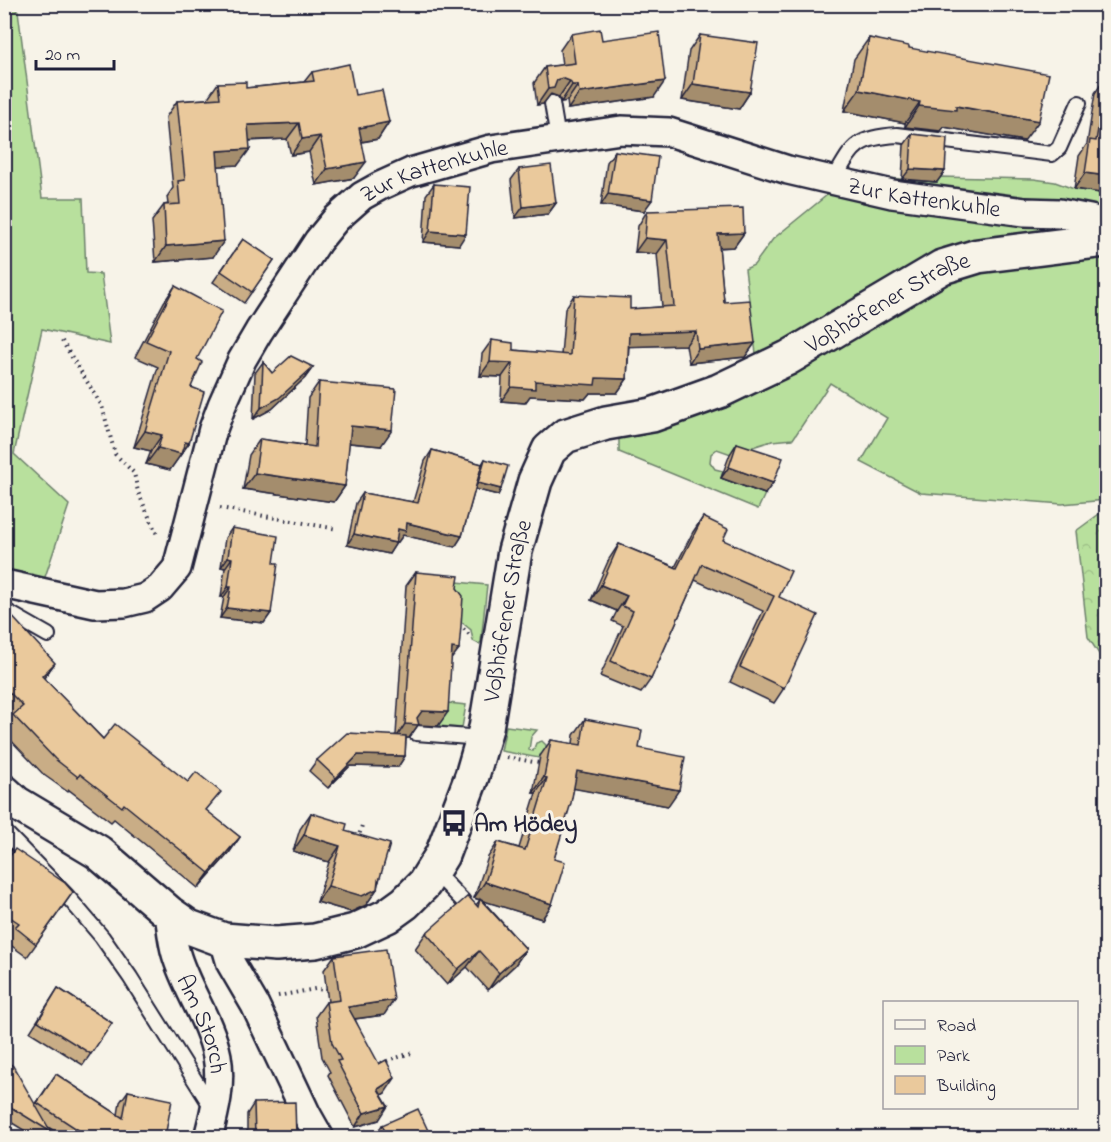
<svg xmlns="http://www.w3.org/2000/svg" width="1111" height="1142" font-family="'Indie Flower',sans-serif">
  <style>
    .green { fill: #b8e09d; stroke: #6d816c; stroke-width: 1.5 }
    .forest { fill: url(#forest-crowns); stroke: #6d816c; stroke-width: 1.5 }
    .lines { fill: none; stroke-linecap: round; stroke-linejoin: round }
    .service-casing { stroke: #22223b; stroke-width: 18 }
    .minor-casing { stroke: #22223b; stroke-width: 32 }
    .tertiary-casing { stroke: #22223b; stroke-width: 38 }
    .path { stroke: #22223b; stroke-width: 4; stroke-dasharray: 1.5 4.5; stroke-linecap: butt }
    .service { stroke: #f7f3e8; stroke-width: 14 }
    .minor { stroke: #f7f3e8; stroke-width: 27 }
    .tertiary { stroke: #f7f3e8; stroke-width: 33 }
    .wall { fill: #c9ad86; stroke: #22223b; stroke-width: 1.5 }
    .shaded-wall { fill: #a48d6d; stroke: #22223b; stroke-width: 1.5 }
    .building { fill: #eac99c; stroke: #22223b; stroke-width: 1.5 }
    .labels { text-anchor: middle; stroke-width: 6; stroke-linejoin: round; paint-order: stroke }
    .street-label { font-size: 24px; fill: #22223b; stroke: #f7f3e8 }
    .poi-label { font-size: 24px; font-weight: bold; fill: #22223b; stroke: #f7f3e8; text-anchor: start }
  </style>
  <defs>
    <pattern id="forest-crowns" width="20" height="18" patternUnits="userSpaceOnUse" patternTransform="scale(1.5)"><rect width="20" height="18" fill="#b8e09d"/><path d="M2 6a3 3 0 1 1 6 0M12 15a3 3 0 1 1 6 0" fill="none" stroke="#9ec088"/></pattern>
  </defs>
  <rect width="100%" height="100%" fill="#f7f3e8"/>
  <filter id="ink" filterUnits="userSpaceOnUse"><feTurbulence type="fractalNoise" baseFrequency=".0167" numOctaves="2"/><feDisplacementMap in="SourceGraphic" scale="12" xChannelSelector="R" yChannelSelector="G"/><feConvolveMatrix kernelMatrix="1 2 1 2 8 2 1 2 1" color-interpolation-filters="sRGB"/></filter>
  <g filter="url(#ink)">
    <g class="green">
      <polygon points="9,4 18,11 42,198 83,198 86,273 101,274 110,344 42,329 14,454 69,505 43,583 5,573 4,5"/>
      <polygon points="859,171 876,177 936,182 937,177 1034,179 1055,182 1074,189 1106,194 1106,215 856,175"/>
      <polygon points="832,191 1087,225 1008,241 757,361 745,269 754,265 773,239"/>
      <polygon points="1106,247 1106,500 1062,504 921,493 861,462 887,418 830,383 793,439 772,441 743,450 765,466 717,449 711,454 710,462 715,469 723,471 721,478 765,494 758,509 619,452 619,434 946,279"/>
      <polygon points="426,579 487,585 481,642 479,644 473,641 471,630 459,620"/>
      <polygon points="448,703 466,705 462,728 438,726 439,716"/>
      <polygon points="506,726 537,730 531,737 529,750 533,751 536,743 542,741 546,745 546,751 540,755 539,758 501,751"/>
    </g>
    <polygon class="forest" points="1106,509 1106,665 1088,637 1076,531"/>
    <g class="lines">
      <defs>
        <g id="service">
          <polyline points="552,103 558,139"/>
          <path d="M833,181C853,147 854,138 897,135L1052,154L1059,148L1079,103"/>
          <polyline points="4,610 48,635"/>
          <polyline points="416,733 482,738"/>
          <polyline points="4,831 67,896 102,937 130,977 213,1109"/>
          <polyline points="433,870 463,901"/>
        </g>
        <g id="minor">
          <path id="s1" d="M4,584L95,604L124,603L145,598L160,588L177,568L213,429L222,405L242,360L259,331L318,241L336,219L362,196L380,186L411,172L491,149L621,130L669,132L788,170L892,194L1025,212L1059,213L1090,219L1106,224"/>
          <path id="s2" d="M169,913C171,927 172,941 176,954C186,989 210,1020 217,1056C222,1083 215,1111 208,1138"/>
          <polyline points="224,940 231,964 255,1005 307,1115 320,1138"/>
        </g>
        <g id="tertiary">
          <path id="s3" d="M4,792L16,803L98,852L169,913L189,927L224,940L276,944L315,941L355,931L387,916L405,903L424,884L442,855L472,776L486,728L515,551L535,481L549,450L565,436L606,423L652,415L719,391L788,358L942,267L978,256L1106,240"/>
        </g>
      </defs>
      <use href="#service" class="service-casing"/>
      <use href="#minor" class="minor-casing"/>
      <use href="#tertiary" class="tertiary-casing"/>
      <g class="path">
        <polyline points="62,341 102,406 115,454 134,473 138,492 158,537"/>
        <polyline points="220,508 337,529"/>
        <polyline points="459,625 471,636"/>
        <polyline points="507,757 539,763"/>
        <polyline points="358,839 363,822"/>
        <polyline points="278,996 315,989 327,990"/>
        <polyline points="381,1063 411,1053"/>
      </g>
      <use href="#service" class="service"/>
      <use href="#minor" class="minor"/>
      <use href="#tertiary" class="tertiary"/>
    </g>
    <g class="wall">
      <polygon points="571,34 602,40 654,97 568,109 567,101 561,102 559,97 551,94 550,95 543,104 537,105 534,83 545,67 562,65 560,50"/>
      <polygon points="700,35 750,92 739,109 682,100 689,51"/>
      <polygon points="869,38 909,48 1024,141 944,127 941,131 905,127 905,123 844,111 854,59"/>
      <polygon points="312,72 355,95 389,122 378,139 362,142 354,178 316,185 309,152 291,155 287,139 249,141 238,165 218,166 213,257 155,262 152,221 164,205 168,204 167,197 173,188 166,117 177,101 207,99 218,83 246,88 304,82"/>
      <polygon points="1106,77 1107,194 1074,189 1079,156 1087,144 1095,93"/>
      <polygon points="912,134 945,171 937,182 902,179 904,145"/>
      <polygon points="615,151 644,211 601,205 607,162"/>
      <polygon points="519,169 556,203 548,214 515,218 511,180"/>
      <polygon points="434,184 459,245 423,242 426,195"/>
      <polygon points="647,211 744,233 734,247 719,248 724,302 755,343 745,357 689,363 686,345 629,346 627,379 617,393 590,393 585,399 530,396 525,403 501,401 502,377 480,376 482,354 492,340 513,350 561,355 565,309 574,295 630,309 662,307 657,254 635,252 638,226"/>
      <polygon points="243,239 274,260 244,303 213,282"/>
      <polygon points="175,286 197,359 191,387 189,443 170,470 146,464 151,451 134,447 158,367 135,357 164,302"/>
      <polygon points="263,362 272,373 313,367 305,378 272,409 253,419 255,373"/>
      <polygon points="319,382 381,446 349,443 345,486 334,502 243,489 249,455 260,439 305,445 308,398"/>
      <polygon points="737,443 765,494 721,478 730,454"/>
      <polygon points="432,450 482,464 485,459 501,489 498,495 475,489 462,536 455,547 403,535 398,542 397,541 389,554 347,545 356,503 363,493 413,502 425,461"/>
      <polygon points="703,517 723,540 779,597 784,688 774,703 730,682 763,611 695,580 651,679 641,693 600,676 623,626 612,621 617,611 591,600 609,559 619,544 675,567 693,532"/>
      <polygon points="232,528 274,563 271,613 264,623 220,618 224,597 221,597 225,568 221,567 225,538"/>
      <polygon points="416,572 457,588 451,659 438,726 418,725 409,738 406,738 405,756 398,767 350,766 328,788 309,771 317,760 396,735 406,586"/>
      <polygon points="4,615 44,679 103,739 207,811 240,837 229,853 198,888 114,819 111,822 69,790 68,792 44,775 4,733 4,727 10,720 4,714"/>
      <polygon points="585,719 639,748 668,806 574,788 554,859 552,904 542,919 482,900 526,949 515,965 488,990 467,967 447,985 415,949 426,933 476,905 480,900 474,898 488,857 498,842 519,848 536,793 533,793 540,756 551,740 573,744 574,735"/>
      <polygon points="311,813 345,831 379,881 378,884 377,889 366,905 351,912 317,902 329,862 293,851 300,829"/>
      <polygon points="4,863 73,892 27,957 5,941 8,936 4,934"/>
      <polygon points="334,956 384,1015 355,1019 385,1093 382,1095 379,1120 355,1127 328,1075 330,1072 322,1057 316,1016 326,1002 328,1002 324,970"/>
      <polygon points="58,988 112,1023 83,1065 30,1032"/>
      <polygon points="4,1059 35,1105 56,1074 118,1115 120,1102 128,1091 165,1137 64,1137 48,1127 51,1132 47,1137 35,1137 4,1118"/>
      <polygon points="254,1103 296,1137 247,1137 247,1114"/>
      <polygon points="382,1125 431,1137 374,1137"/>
    </g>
    <g class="shaded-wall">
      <polygon points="562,78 570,81 559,97 551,94 550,95 543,104 537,105 548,89 557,80"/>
      <polygon points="665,81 654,97 568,109 579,93"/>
      <polygon points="693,84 750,92 739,109 682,100"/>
      <polygon points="572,85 578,85 567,101 561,102"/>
      <polygon points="859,90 920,102 905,123 844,111"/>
      <polygon points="919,106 956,106 1039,121 1024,141 944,127 941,131 905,127"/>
      <polygon points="389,122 378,139 348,144 359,128"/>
      <polygon points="299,123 287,139 237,141 248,125"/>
      <polygon points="320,136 309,152 291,155 302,139"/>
      <polygon points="250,149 238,165 206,167 217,151"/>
      <polygon points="366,162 354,178 316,185 327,169"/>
      <polygon points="910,169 945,171 937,182 902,179"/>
      <polygon points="1085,173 1107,176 1107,194 1074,189"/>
      <polygon points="608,194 652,200 644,211 601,205"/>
      <polygon points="556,203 548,214 515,218 523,207"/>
      <polygon points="430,231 466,234 459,245 423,242"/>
      <polygon points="744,233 734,247 708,248 718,234"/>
      <polygon points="645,238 667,240 657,254 635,252"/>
      <polygon points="224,241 213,257 155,262 166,246"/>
      <polygon points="696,331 686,345 620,347 629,333"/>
      <polygon points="755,343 745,357 689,363 698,349"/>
      <polygon points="490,362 512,363 502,377 480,376"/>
      <polygon points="313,367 305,378 272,409 253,419 261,408"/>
      <polygon points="596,378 627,379 617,393 590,393 585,399 530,396 525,403 501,401 511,387 535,381"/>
      <polygon points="351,426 392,430 381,446 340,442"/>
      <polygon points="145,431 162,435 151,451 134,447"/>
      <polygon points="185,442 189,443 170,470 146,464 158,448"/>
      <polygon points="729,467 773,483 765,494 721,478"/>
      <polygon points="255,473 345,486 334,502 243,489"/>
      <polygon points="478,483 501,489 498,495 474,489"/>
      <polygon points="407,523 462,536 455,547 403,535 398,542 391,540 398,529"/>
      <polygon points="354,534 396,543 389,554 347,545"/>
      <polygon points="228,557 232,558 225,568 221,567"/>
      <polygon points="601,585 627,596 617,611 591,600"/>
      <polygon points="228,587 231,587 224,597 221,597"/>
      <polygon points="227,608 271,613 264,623 220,618"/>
      <polygon points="452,648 459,649 449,662"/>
      <polygon points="55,663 44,678 31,691 42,676"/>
      <polygon points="422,711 448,712 438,726 418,725 409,738 396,738 405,724"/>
      <polygon points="358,755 405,756 398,767 350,766 328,788 336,778"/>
      <polygon points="577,771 679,790 668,806 566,787"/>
      <polygon points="544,777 547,778 536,793 533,793"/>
      <polygon points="304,835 340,846 329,862 293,851"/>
      <polygon points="240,837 229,853 198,888 209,873"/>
      <polygon points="485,882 552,904 542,919 474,898"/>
      <polygon points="328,886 377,889 366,905 351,912 317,902"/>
      <polygon points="526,949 515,965 488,990 499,973"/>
      <polygon points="479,951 467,967 447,985 458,969"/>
      <polygon points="394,1000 384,1015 338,1021 348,1007"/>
      <polygon points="395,1078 385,1093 368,1103 378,1089"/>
      <polygon points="388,1106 379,1120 355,1127 364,1113"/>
    </g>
    <g class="building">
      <polygon points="600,29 602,40 659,32 665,81 579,93 578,85 572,85 570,81 562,78 557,80 554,88 548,89 545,67 575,63 571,34"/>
      <polygon points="700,35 758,43 750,92 693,84"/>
      <polygon points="869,38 909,46 909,48 1049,74 1039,121 956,106 956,110 919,106 920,102 859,90"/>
      <polygon points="349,64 355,95 382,90 389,122 359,128 366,162 327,169 320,136 302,139 299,123 248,125 250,149 217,151 224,241 166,246 164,205 180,204 178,181 185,180 177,101 220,98 218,83 246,82 246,88 314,81 312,72"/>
      <polygon points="1107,77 1107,176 1085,173 1090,140 1096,141"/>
      <polygon points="912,134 947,138 945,171 910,169"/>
      <polygon points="615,151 658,157 652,200 608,194"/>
      <polygon points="551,165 556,203 523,207 519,169"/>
      <polygon points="434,184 470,187 466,234 430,231"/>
      <polygon points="743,208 744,233 718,234 724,302 750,300 755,343 698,349 696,331 629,333 627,379 596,378 595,385 535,381 535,389 511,387 512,363 490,362 492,340 513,343 513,350 570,355 574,295 630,298 630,309 674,306 667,240 645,238 647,211"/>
      <polygon points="243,239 274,260 252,292 221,271"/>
      <polygon points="175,286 222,311 197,359 202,362 191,387 204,392 189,443 185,442 181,454 158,448 162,435 145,431 169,351 146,341"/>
      <polygon points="291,356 313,367 279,398 261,408 263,362 272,373"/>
      <polygon points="319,382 396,389 392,430 351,426 345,486 255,473 260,439 315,447"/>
      <polygon points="737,443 783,458 773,483 729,467"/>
      <polygon points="432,450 482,464 462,536 407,523 406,531 398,529 396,543 354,534 363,493 418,503"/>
      <polygon points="485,459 508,466 501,489 478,483"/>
      <polygon points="703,517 728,529 723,540 791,571 779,597 818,615 784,688 740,667 774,596 702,564 651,679 611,661 633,611 622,606 627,596 601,585 619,544 677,568"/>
      <polygon points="232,528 278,536 274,563 278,563 271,613 227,608 231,587 228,587 232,558 228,557"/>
      <polygon points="416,572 459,576 457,588 463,596 461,626 459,649 452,648 448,712 422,711 417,718 419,725 405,724"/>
      <polygon points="8,612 55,663 42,676 103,739 115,724 188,782 196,772 221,792 206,810 240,837 209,873 124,804 122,807 80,774 78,777 55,759 13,715 23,706 4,687 4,615"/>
      <polygon points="585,719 642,730 639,748 685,757 679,790 577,771 571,803 554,859 565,862 552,904 485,882 498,842 525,850 547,778 544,777 551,740 581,745"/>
      <polygon points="347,733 406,736 405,756 358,755 336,778 317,760"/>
      <polygon points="311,813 347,824 345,831 390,844 379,881 378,880 377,889 362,896 328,886 340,846 304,835"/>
      <polygon points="15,849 65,883 73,892 36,944 15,927 19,923 4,913 4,864"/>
      <polygon points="468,896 478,907 480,899 526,949 499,973 479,951 458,969 426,933"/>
      <polygon points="386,949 394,1000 348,1007 379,1064 386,1060 395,1078 378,1089 388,1106 364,1113 337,1061 341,1060 332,1043 326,1002 340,1000 334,956"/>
      <polygon points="58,988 112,1023 91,1054 38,1021"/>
      <polygon points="4,1059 13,1066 51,1132 4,1103"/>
      <polygon points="56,1074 123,1118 128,1091 172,1100 165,1137 89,1137 37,1103"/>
      <polygon points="295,1102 296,1137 255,1137 254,1103"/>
      <polygon points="418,1109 431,1137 388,1137 382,1125"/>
      <polygon points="59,1134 61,1137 52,1137"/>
    </g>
  </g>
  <defs>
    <symbol id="bus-bare" viewBox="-9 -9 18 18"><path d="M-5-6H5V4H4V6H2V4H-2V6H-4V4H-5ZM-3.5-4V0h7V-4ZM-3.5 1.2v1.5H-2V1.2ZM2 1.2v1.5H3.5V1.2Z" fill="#22223b" stroke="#f7f3e8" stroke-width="2.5" paint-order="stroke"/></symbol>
  </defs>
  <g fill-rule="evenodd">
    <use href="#bus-bare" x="435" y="804" width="38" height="38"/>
  </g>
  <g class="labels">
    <g class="street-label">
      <text dy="8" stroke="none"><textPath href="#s1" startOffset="688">Zur Kattenkuhle</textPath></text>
      <text dy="8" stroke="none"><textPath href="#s1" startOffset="1192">Zur Kattenkuhle</textPath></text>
      <text dy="8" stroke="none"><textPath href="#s3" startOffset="1312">Voßhöfener Straße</textPath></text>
      <text dy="8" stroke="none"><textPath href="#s3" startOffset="772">Voßhöfener Straße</textPath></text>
      <text dy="8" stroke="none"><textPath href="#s2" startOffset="117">Am Storch</textPath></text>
    </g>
    <g class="poi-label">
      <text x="474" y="831">Am Hödey</text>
    </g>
  </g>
  <rect width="1111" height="1142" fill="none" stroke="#f7f3e8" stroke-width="24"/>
  <rect x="12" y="12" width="1087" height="1118" fill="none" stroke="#22223b" stroke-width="2" filter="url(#ink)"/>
  <rect x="883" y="1001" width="195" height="108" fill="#f7f3e8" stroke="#a29fa3" stroke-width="1.5"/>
  <rect x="895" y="1020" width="30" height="9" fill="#f7f3e8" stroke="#a29fa3" stroke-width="1.5"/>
  <text x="937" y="1031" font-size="18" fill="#22223b">Road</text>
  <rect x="895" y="1046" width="30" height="18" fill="#b8e09d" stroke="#a29fa3" stroke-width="1.5"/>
  <text x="937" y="1061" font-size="18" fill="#22223b">Park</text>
  <rect x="895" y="1076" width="30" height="18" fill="#eac99c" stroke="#a29fa3" stroke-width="1.5"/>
  <text x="937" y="1091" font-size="18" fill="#22223b">Building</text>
  <path d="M36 60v9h78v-9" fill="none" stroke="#22223b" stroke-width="3"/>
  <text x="45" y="60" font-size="18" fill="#22223b" stroke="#f7f3e8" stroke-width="4.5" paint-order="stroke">20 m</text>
</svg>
